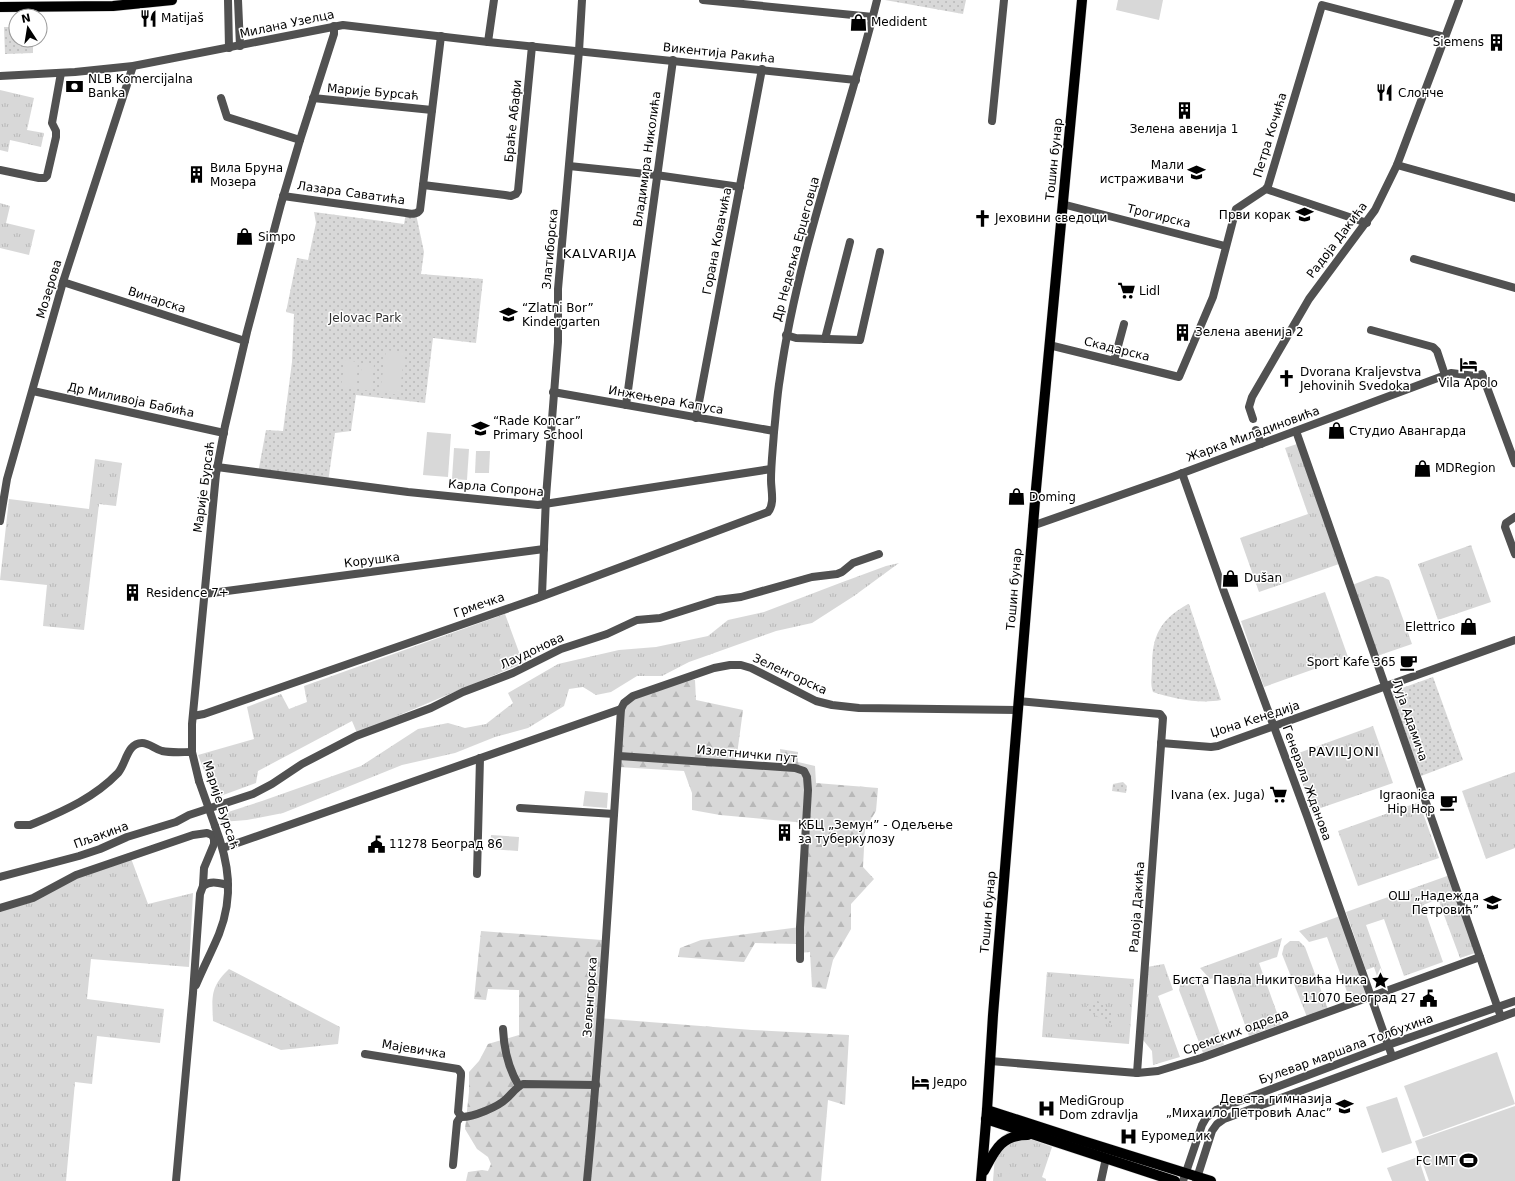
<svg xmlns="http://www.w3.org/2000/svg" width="1515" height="1181" font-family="'DejaVu Sans',sans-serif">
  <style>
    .grass { fill: url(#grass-tufts) }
    .forest { fill: url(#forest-firs) }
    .park { fill: url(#park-dots) }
    .pitch { fill: #d8d8d8 }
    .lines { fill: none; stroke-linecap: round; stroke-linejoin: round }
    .major-casing { stroke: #dbdbdb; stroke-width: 11 }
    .minor { stroke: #515151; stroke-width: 8 }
    .major { stroke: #000; stroke-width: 10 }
    .minor-bridge { stroke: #515151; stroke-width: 8 }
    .labels { text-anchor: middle; stroke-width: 3; stroke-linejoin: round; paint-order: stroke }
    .poi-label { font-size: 12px; fill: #000; stroke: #fff; text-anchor: start }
    .street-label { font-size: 12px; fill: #000; stroke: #fff }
    .park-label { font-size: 12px; fill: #2f2f2f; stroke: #fff }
    .neighbourhood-label { font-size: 13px; letter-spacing: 1px; fill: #000; stroke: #fff }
  </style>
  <defs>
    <pattern id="grass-tufts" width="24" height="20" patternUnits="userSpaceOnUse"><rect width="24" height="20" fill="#d8d8d8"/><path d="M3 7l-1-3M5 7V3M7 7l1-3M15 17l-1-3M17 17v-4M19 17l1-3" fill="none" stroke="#b8b8b8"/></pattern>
    <pattern id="forest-firs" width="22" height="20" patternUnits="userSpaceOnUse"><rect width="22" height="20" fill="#d8d8d8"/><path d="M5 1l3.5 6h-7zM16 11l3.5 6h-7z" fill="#b8b8b8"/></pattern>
    <pattern id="park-dots" width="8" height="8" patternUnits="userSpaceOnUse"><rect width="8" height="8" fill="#d8d8d8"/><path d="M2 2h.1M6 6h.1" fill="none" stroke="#b8b8b8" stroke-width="1.8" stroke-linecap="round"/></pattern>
  </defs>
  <rect width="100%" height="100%" fill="#fff"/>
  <g class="grass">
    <polygon points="0,90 34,98 27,130 44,133 41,147 10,140 8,152 0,150"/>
    <polygon points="0,203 10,206 6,223 35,230 29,255 0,248"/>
    <polygon points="1297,444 1339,564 1259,592 1240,538 1308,514 1285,448"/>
    <polygon points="95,459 122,463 116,506 99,504 84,630 43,626 47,585 0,580 9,499 89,509"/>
    <polygon points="1471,545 1491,602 1438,620 1418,564"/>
    <polygon points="899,563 854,596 812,623 776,631 689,662 662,676 637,676 611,692 596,695 583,687 569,689 564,706 528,728 495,737 455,753 402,765 283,813 247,820 221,822 219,815 262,801 361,766 418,729 448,723 465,728 486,724 513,703 508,693 558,664 619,650 656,647 708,636 728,620 764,612 840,583 886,566"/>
    <polygon points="1376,576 1383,577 1389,580 1412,644 1377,656 1352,585"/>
    <polygon points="1325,592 1348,657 1264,687 1241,621"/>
    <polygon points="505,614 523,663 357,733 352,721 258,771 256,783 215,798 198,755 254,739 247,707 281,694 289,709 307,702 304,686"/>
    <polygon points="1373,726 1393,783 1312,811 1293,755"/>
    <polygon points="1515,772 1515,848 1486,859 1462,791"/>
    <polygon points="1419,802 1439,858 1358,886 1338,831"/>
    <polygon points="129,853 148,904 193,893 189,967 91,959 87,999 164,1009 160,1043 97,1036 92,1084 75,1082 66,1181 0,1181 0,906 27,900"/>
    <polygon points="1450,875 1478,952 1460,958 1438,899 1423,905 1443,962 1404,976 1384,919 1366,925 1386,982 1380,985 1374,967 1366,970 1346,912"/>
    <polygon points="1340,916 1367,994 1350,1000 1327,937 1309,942 1299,931"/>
    <polygon points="1282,938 1277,957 1259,963 1281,1024 1249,1036 1227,975 1210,979 1200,968"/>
    <polygon points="1290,941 1299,941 1305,947 1328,1009 1307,1017 1282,954 1284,946"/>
    <polygon points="1164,964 1173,990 1158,996 1180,1057 1153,1065 1152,1051 1143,1040 1147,967"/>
    <path d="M229,969L340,1027L338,1044L281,1050L213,1021C212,997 210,987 229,969Z"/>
    <polygon points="1047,972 1134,979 1129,1044 1042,1037"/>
    <path d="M1196,976L1202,983L1224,1045L1203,1053L1179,990C1181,979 1185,977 1196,976Z"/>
    <polygon points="1009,1131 1052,1147 1042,1177 1046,1179 1046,1181 993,1181 996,1142"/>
  </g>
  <g class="forest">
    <polygon points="685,678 695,680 696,700 743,710 736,762 781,764 780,749 798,752 798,762 815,766 816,783 878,788 876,811 865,829 863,867 874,879 851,904 851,929 833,960 826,989 812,987 810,952 799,953 799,944 755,943 744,962 678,957 680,948 701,940 800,927 806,823 720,815 692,810 692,793 684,771 618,767 624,703"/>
    <polygon points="481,931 602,940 598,1018 752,1030 849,1035 845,1105 828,1100 821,1181 466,1181 468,1172 482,1170 488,1171 491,1164 488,1157 477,1149 465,1129 469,1092 469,1072 479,1061 488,1044 519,1035 519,990 488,989 486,1000 474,999"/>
  </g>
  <g class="park">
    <polygon points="885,0 966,0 963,14"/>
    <polygon points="4,27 16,27 16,40 33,40 33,53 5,54"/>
    <polygon points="314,212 404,224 406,213 416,214 424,252 421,274 483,279 476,343 433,338 425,403 356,395 351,431 335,433 328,482 258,473 266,430 283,431 292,362 294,314 286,312 297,258 308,260 316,223"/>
    <path d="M1188,604H1189L1221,700C1200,704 1174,699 1153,692C1150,684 1152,676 1152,668C1152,635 1160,620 1188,604Z"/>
    <polygon points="1433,677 1463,760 1421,776 1391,692"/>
    <polygon points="1123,782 1127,786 1126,793 1112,791 1113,784"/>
    <path d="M1096,1000C1108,1007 1114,1012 1113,1026L1084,1008Z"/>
  </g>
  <g class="pitch">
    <polygon points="1118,0 1163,0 1159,20 1116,10"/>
    <polygon points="386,350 405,353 399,395 380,392"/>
    <polygon points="345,360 358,362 355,389 341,387"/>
    <polygon points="362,363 374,364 371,391 359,389"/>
    <polygon points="427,432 451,434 448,477 423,475"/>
    <polygon points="454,448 469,449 467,480 452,479"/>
    <polygon points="476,451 490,451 489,473 475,473"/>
    <polygon points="585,791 608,793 607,808 583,806"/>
    <polygon points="491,835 519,837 518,851 490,849"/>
    <polygon points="1497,1052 1515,1104 1423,1137 1404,1086"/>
    <polygon points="1397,1097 1412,1143 1382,1153 1366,1107"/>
    <polygon points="1515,1106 1515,1181 1429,1181 1415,1141"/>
    <polygon points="1418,1157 1426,1181 1392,1181 1387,1168"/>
    <polygon points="1004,1171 1022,1178 1020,1181 1000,1181"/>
  </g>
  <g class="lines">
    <defs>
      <g id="major">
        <polyline points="0,7 113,6 172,0"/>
        <polyline points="987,1110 1083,1141 1211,1181"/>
        <polyline points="986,1119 1175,1181"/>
        <path d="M984,1171C995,1150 1001,1135 1028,1135"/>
        <polyline points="981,1181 987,1110 993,1015 1036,489 1082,0"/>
      </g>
    </defs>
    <use href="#major" class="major-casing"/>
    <g class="minor">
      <polyline points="228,0 229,48"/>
      <polyline points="238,0 240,46"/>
      <polyline points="703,0 873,17"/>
      <polyline points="488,42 494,0"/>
      <polyline points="0,76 75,72 133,66 343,25 488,42 856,80"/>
      <polyline points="221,98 227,117 300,140"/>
      <polyline points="313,98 432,110"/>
      <polyline points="992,121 1004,0"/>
      <polyline points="1397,165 1515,198"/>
      <polyline points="569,166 656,175 740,187"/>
      <polyline points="0,170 39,178 45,178 47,176 56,137 56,131 52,123 61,73"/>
      <polyline points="423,185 505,195 511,196 516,194 518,191 532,46"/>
      <polyline points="1266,189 1367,223"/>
      <path d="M283,196L406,213C411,214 417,215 420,210L441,36"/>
      <polyline points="1062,204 1225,246"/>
      <polyline points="1414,259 1515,288"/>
      <polyline points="63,282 245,341"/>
      <polyline points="1371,330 1433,347 1437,351 1445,375"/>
      <polyline points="786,335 796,338 860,340 880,252"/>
      <polyline points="825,339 850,242"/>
      <polyline points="1049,345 1179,377 1213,297 1236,209 1266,189 1268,186 1322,5 1445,37"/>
      <polyline points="1114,361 1124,324"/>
      <polyline points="33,391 224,433"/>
      <polyline points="553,392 774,431"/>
      <polyline points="626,405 673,60"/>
      <polyline points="696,418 762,69"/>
      <polyline points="1253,419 1249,407 1252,397 1309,299 1375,210 1397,165 1459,0"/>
      <polyline points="1256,430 1261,444"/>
      <polyline points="1296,431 1501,1017"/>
      <polyline points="217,467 408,492 538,505 771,469"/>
      <polyline points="1182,473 1223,589 1307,816 1392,1056"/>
      <polyline points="1515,517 1506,523 1505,527 1515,554"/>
      <polyline points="0,521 7,479 63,282 133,66"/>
      <polyline points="1032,526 1172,477 1451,373 1475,376 1482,374 1515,463"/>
      <polyline points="204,594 544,549"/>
      <polyline points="542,595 546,497 558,342 558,289 579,51 582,0"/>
      <polyline points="1018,701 1160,714 1163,718 1137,1073"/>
      <path d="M193,716L204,714L535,599L768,512C775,504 771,490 771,480C771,464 773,448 774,432C776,414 777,395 780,378C798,249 846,126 877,0"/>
      <polyline points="1161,743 1211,747 1218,746 1515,640"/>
      <polyline points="619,756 795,768 804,771 807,777 808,790 800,927 800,959"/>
      <polyline points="199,781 192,752 192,724 216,474 225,426 247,332 281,204 300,140 334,34 334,26"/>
      <polyline points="520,808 614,814"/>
      <path d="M18,825H30L35,823C66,810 95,797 118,773C126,764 127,743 142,743C149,743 155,749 162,751C171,753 182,752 192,752"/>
      <polyline points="223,848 621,709"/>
      <polyline points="477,874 480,758"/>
      <polyline points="0,877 79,856 100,849 127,837 176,822 189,815 253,794 272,784 302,764 356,736 431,708 463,692 513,673 561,649 607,634 637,620 660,618 717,600 741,597 812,577 837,574 842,572 853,563 879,554"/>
      <polyline points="0,908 33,898 76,875 193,835 207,833 212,835 214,839 214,844 204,868 203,886"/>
      <path d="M196,985C203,968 212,951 219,934C234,896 229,863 215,826"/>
      <path d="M503,1029C504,1050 508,1068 519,1086"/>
      <path d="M365,1054L458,1069L461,1073V1076L458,1112L462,1117C473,1117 498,1107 506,1099C512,1094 515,1088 523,1084L596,1085"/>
      <polyline points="990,1061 1137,1073 1158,1071 1201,1058 1480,957"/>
      <polyline points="453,1165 457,1122 461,1116"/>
      <path d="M176,1181L193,993L200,894L203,886C211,880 219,883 228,885"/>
      <path d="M587,1181C599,1059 606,937 614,815C616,780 619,744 621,709L624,703L633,696L714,668L730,665H741L751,668L816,701L832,705L859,708L1017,710"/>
      <polyline points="1101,1181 1106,1158"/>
      <polyline points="1183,1181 1202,1125 1206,1118 1216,1110 1388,1045 1515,1001"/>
      <polyline points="1196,1181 1212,1131 1217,1124 1224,1119 1515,1012"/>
    </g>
    <use href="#major" class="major"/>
    <polyline class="minor-bridge" points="199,781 215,826"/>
  </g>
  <defs>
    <symbol id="restaurant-bare" viewBox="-9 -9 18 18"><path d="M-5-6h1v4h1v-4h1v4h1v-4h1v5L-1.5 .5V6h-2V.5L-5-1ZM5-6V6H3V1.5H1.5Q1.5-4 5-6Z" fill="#000" stroke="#fff" stroke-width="2.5" paint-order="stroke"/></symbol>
    <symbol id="shop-bare" viewBox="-9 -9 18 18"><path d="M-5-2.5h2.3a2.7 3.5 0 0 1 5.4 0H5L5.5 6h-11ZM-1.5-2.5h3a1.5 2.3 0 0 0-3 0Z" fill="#000" stroke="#fff" stroke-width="2.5" paint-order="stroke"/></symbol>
    <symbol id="building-bare" viewBox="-9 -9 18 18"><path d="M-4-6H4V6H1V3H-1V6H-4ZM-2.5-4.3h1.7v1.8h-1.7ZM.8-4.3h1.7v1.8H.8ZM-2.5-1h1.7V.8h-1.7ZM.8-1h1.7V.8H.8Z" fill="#000" stroke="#fff" stroke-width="2.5" paint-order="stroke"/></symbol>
    <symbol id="bank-bare" viewBox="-9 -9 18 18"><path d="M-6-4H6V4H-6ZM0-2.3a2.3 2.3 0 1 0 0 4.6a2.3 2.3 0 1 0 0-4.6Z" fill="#000" stroke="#fff" stroke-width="2.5" paint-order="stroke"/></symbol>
    <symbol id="school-bare" viewBox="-9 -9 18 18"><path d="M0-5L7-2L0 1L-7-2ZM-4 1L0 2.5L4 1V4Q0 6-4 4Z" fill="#000" stroke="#fff" stroke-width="2.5" paint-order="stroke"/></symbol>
    <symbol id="church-bare" viewBox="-9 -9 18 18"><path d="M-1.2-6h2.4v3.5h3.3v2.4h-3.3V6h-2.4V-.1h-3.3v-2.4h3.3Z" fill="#000" stroke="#fff" stroke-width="2.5" paint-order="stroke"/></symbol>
    <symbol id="supermarket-bare" viewBox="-9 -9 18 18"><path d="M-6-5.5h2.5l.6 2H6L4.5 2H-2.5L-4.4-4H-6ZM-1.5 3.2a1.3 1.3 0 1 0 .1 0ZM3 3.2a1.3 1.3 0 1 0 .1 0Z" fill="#000" stroke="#fff" stroke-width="2.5" paint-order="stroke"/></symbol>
    <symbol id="hotel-bare" viewBox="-9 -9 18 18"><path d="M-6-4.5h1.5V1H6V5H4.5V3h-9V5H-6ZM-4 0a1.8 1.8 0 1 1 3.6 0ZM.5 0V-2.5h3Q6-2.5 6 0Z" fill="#000" stroke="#fff" stroke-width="2.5" paint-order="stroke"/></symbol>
    <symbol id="cafe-bare" viewBox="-9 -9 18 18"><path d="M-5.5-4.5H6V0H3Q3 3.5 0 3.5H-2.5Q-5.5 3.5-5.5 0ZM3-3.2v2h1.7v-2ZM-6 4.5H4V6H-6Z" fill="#000" stroke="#fff" stroke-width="2.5" paint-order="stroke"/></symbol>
    <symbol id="civic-bare" viewBox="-9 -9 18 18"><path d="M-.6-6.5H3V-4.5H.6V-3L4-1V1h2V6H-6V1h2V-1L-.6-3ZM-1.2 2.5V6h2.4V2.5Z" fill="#000" stroke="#fff" stroke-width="2.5" paint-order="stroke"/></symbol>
    <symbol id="sight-bare" viewBox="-9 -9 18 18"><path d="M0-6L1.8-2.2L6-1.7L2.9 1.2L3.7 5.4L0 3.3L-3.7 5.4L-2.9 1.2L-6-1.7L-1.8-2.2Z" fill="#000" stroke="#fff" stroke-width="2.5" paint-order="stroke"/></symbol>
    <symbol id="hospital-bare" viewBox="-9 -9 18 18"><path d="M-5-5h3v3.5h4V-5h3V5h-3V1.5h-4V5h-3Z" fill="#000" stroke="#fff" stroke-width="2.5" paint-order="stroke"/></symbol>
    <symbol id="stadium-bare" viewBox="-9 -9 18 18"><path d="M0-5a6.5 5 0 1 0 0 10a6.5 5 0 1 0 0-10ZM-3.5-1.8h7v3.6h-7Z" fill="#000" stroke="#fff" stroke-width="2.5" paint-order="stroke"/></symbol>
  </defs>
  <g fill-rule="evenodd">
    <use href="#restaurant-bare" x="136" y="6" width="25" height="25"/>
    <use href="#shop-bare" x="846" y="10" width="25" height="25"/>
    <use href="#building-bare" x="1484" y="30" width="25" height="25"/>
    <use href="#bank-bare" x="62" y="74" width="25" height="25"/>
    <use href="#restaurant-bare" x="1372" y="80" width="25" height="25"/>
    <use href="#building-bare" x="1172" y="98" width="25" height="25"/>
    <use href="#school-bare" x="1184" y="160" width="25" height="25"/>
    <use href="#building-bare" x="184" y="162" width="25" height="25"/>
    <use href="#school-bare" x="1292" y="202" width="25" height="25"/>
    <use href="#church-bare" x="970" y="206" width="25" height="25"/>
    <use href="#shop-bare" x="232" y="224" width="25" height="25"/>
    <use href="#supermarket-bare" x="1114" y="278" width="25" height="25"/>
    <use href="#school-bare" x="496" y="302" width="25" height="25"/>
    <use href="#building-bare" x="1170" y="320" width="25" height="25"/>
    <use href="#hotel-bare" x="1456" y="352" width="25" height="25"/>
    <use href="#church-bare" x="1274" y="366" width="25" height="25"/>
    <use href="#school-bare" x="468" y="416" width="25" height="25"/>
    <use href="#shop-bare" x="1324" y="418" width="25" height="25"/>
    <use href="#shop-bare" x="1410" y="456" width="25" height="25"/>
    <use href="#shop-bare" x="1004" y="484" width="25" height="25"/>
    <use href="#shop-bare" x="1218" y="566" width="25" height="25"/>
    <use href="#building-bare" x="120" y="580" width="25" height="25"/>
    <use href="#shop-bare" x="1456" y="614" width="25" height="25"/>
    <use href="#cafe-bare" x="1396" y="650" width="25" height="25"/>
    <use href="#supermarket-bare" x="1266" y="782" width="25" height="25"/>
    <use href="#cafe-bare" x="1436" y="790" width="25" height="25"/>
    <use href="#building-bare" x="772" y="820" width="25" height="25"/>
    <use href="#civic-bare" x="364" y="832" width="25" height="25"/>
    <use href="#school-bare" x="1480" y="890" width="25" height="25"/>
    <use href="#sight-bare" x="1368" y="968" width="25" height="25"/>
    <use href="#civic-bare" x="1416" y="986" width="25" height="25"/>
    <use href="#hotel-bare" x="908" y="1070" width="25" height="25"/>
    <use href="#school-bare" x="1332" y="1094" width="25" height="25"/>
    <use href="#hospital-bare" x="1034" y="1096" width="25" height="25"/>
    <use href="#hospital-bare" x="1116" y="1124" width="25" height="25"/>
    <use href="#stadium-bare" x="1456" y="1148" width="25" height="25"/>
  </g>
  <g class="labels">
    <g class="poi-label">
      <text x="161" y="22">Matijaš</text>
      <text x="871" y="26">Medident</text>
      <text x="1484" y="46" text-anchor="end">Siemens</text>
      <text x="88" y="83">NLB Komercijalna<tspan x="88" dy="14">Banka</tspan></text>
      <text x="1398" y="97">Слонче</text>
      <text x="1184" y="133" text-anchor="middle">Зелена авенија 1</text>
      <text x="1184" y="169" text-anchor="end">Мали<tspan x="1184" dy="14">истраживачи</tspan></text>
      <text x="210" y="172">Вила Бруна<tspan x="210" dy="14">Мозера</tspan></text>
      <text x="1291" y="219" text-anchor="end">Први корак</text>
      <text x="995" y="222">Јеховини сведоци</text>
      <text x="258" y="241">Simpo</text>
      <text x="1139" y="295">Lidl</text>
      <text x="522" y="312">“Zlatni Bor”<tspan x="522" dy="14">Kindergarten</tspan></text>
      <text x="1195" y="336">Зелена авенија 2</text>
      <text x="1300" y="376">Dvorana Kraljevstva<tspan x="1300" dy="14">Jehovinih Svedoka</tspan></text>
      <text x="1468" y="387" text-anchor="middle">Vila Apolo</text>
      <text x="493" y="425">“Rade Koncar”<tspan x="493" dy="14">Primary School</tspan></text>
      <text x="1349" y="435">Студио Авангарда</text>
      <text x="1435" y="472">MDRegion</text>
      <text x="1029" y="501">Doming</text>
      <text x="1244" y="582">Dušan</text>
      <text x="146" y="597">Residence 7+</text>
      <text x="1455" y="631" text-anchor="end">Elettrico</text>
      <text x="1396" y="666" text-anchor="end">Sport Kafe 365</text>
      <text x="1265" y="799" text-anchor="end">Ivana (ex. Juga)</text>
      <text x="1435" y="799" text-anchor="end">Igraonica<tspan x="1435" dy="14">Hip Hop</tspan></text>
      <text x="798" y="829">КБЦ „Земун” - Одељење<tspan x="798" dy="14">за туберкулозу</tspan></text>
      <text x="389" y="848">11278 Београд 86</text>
      <text x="1479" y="900" text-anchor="end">ОШ „Надежда<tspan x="1479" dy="14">Петровић”</tspan></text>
      <text x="1367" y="984" text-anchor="end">Биста Павла Никитовића Ника</text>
      <text x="1416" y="1002" text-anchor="end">11070 Београд 27</text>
      <text x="933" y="1086">Једро</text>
      <text x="1332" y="1103" text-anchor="end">Девета гимназија<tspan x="1332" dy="14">„Михаило Петровић Алас”</tspan></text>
      <text x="1059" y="1105">MediGroup<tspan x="1059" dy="14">Dom zdravlja</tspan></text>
      <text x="1141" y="1140">Еуромедик</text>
      <text x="1456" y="1165" text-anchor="end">FC IMT</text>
    </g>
    <g class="street-label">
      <text transform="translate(287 24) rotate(-12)" y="4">Милана Узелца</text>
      <text transform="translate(719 53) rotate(6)" y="4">Викентија Ракића</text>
      <text transform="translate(373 92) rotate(5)" y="4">Марије Бурсаћ</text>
      <text transform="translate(513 121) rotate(-84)" y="4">Браће Абафи</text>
      <text transform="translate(1270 135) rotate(-73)" y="4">Петра Кочића</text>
      <text transform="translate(647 159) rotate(-82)" y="4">Владимира Николића</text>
      <text transform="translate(1054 159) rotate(-84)" y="4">Тошин бунар</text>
      <text transform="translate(351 193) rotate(8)" y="4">Лазара Саватића</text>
      <text transform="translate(1159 216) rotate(14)" y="4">Трогирска</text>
      <text transform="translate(1337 240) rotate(-53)" y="4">Радоја Дакића</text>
      <text transform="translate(717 241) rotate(-79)" y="4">Горана Ковачића</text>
      <text transform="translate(550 249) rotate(-85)" y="4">Златиборска</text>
      <text transform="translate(796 249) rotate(-75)" y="4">Др Недељка Ерцеговца</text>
      <text transform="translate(49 289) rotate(-73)" y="4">Мозерова</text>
      <text transform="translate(157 300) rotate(18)" y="4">Винарска</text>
      <text transform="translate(1117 349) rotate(14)" y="4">Скадарска</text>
      <text transform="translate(131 400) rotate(12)" y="4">Др Миливоја Бабића</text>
      <text transform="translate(666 400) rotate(10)" y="4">Инжењера Капуса</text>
      <text transform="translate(1253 434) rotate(-20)" y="4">Жарка Миладиновића</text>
      <text transform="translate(204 487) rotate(-82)" y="4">Марије Бурсаћ</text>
      <text transform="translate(496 488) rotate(5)" y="4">Карла Сопрона</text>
      <text transform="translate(372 560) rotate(-7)" y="4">Корушка</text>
      <text transform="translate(1014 589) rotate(-85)" y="4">Тошин бунар</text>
      <text transform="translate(479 605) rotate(-19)" y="4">Грмечка</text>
      <text transform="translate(532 651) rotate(-25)" y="4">Лаудонова</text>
      <text transform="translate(790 674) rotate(25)" y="4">Зеленгорска</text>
      <text transform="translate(1255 719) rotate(-18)" y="4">Џона Кенедија</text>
      <text transform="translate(1410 720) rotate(71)" y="4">Луја Адамича</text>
      <text transform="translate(747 754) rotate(5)" y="4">Излетнички пут</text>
      <text transform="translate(1307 783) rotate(70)" y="4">Генерала Жданова</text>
      <text transform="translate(221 805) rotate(72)" y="4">Марије Бурсаћ</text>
      <text transform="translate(101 835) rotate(-20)" y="4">Пљакина</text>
      <text transform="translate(1137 907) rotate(-86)" y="4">Радоја Дакића</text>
      <text transform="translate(988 912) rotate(-85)" y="4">Тошин бунар</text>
      <text transform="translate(590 997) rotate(-86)" y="4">Зеленгорска</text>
      <text transform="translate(1236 1032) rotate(-20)" y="4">Сремских одреда</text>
      <text transform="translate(414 1049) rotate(9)" y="4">Мајевичка</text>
      <text transform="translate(1346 1049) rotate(-20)" y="4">Булевар маршала Толбухина</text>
    </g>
    <g class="park-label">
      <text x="365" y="322">Jelovac Park</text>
    </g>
    <g class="neighbourhood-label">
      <text x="600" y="258">KALVARIJA</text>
      <text x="1344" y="756">PAVILJONI</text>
    </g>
  </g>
  <g transform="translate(28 28) rotate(348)"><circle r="19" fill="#ffffff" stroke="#999999"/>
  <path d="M0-3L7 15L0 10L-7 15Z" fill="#000000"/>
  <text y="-6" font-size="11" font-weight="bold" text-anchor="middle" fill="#000000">N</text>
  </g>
</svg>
